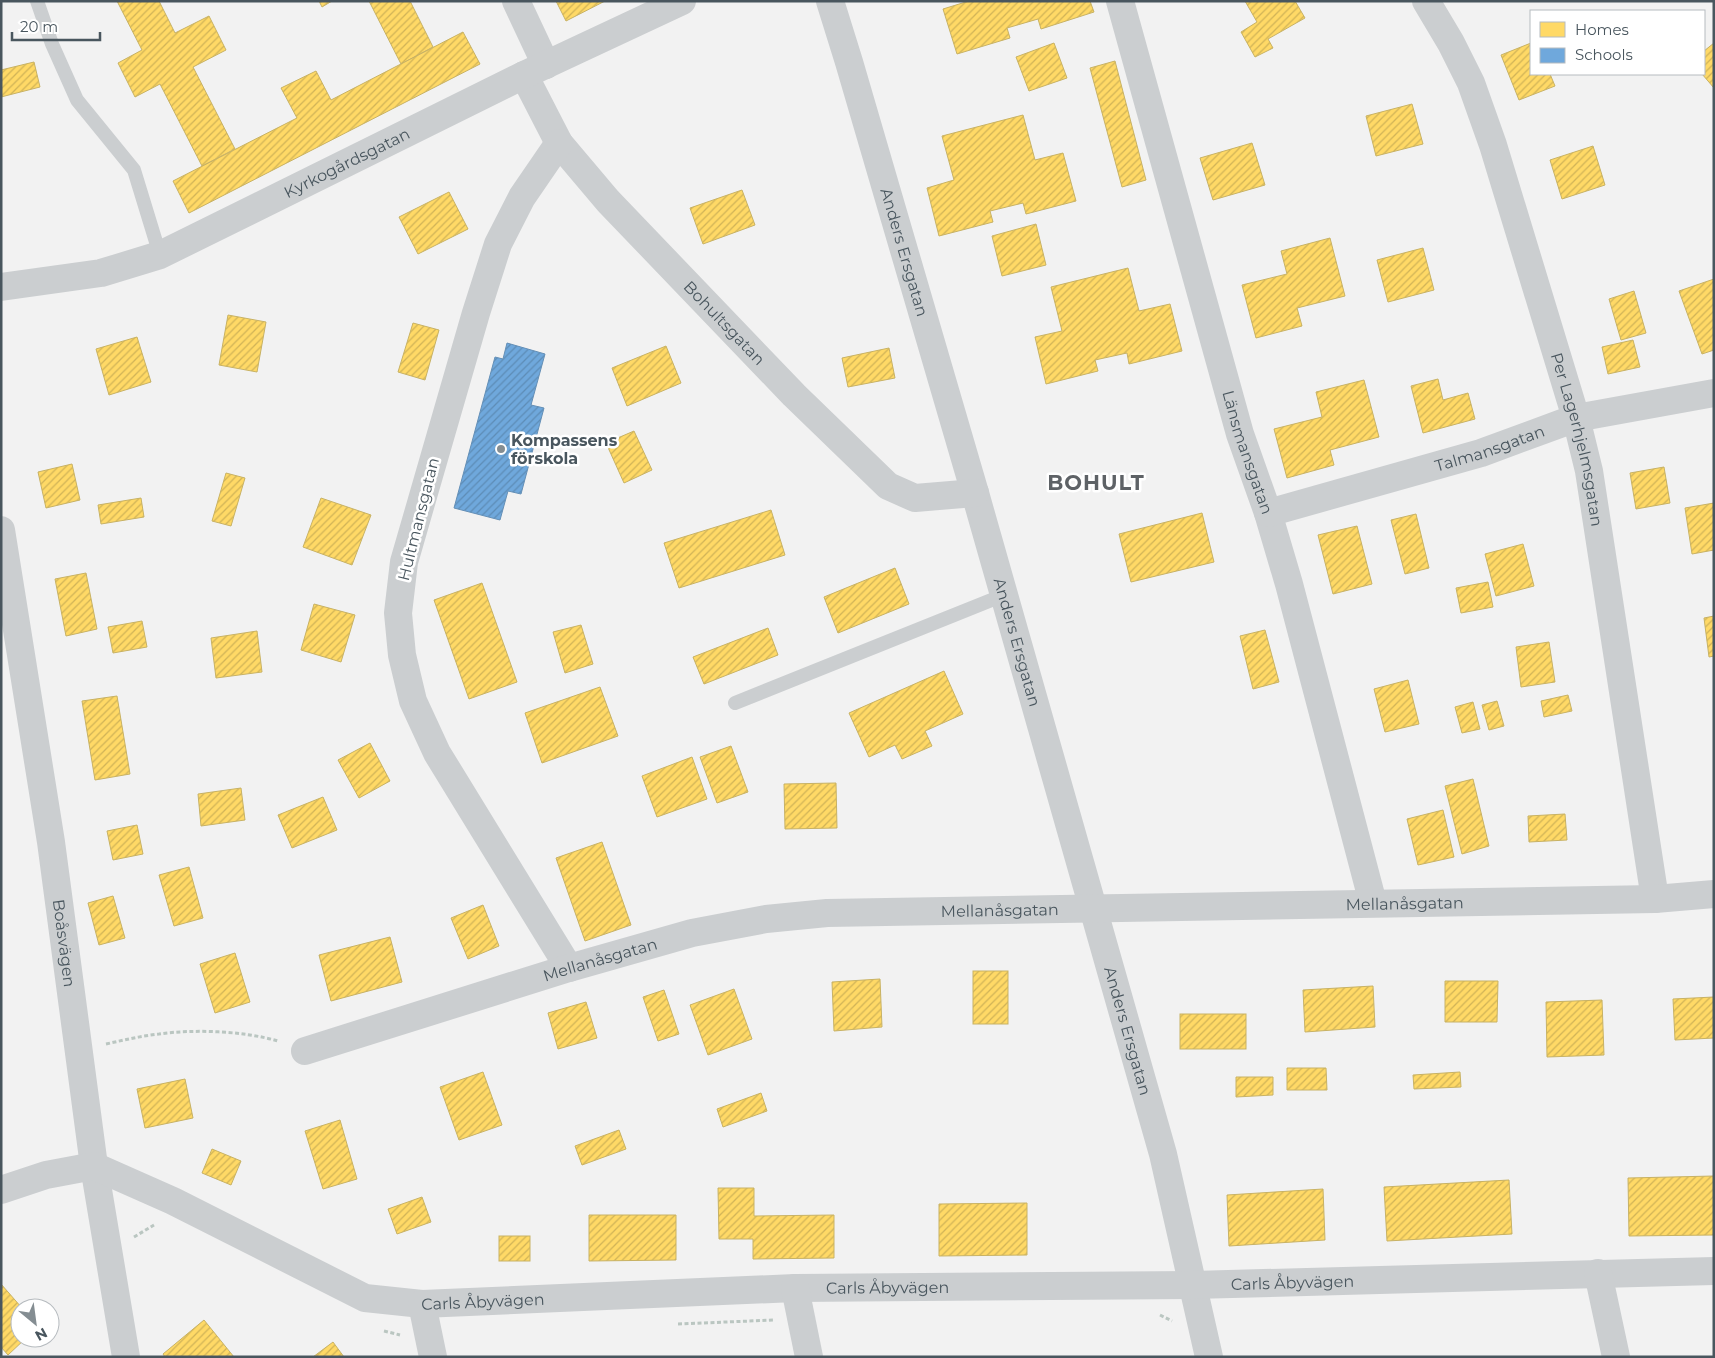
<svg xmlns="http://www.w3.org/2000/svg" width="1715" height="1358" font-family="Montserrat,sans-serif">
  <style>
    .homes { fill: url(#homes-hatch); stroke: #c8b264 }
    .schools { fill: url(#schools-hatch); stroke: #648fb6 }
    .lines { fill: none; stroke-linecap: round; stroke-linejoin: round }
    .path { stroke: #bac6c1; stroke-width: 3; stroke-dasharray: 4 2.5; stroke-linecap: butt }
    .lane { stroke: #cbced0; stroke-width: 14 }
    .street { stroke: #cbced0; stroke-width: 28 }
    .poi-dot { fill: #848d92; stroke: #fff; stroke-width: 2 }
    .labels { text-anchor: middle; stroke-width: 5; stroke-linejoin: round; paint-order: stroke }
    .street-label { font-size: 16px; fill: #49565e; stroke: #fff }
    .poi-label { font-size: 16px; font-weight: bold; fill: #49565e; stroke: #fff; text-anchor: start }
    .district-label { font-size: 21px; font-weight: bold; letter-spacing: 1px; fill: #5e6266; stroke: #fff }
  </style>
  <defs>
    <pattern id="homes-hatch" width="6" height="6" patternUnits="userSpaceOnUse" patternTransform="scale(1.25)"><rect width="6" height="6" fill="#ffd966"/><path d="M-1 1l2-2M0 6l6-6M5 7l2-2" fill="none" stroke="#d0b357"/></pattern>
    <pattern id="schools-hatch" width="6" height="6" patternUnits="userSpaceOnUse" patternTransform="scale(1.25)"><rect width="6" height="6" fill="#6fa8dc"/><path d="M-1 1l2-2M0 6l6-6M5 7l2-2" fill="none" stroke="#5d8cb6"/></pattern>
  </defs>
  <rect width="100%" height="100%" fill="#f2f2f2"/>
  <g class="homes">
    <polygon points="117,1 159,1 175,33 209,16 226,50 193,67 235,149 202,166 160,84 135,97 118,63 142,50"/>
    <polygon points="319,1 332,1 322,7"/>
    <polygon points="369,1 410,1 433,47 401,64"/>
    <polygon points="556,1 605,1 566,21"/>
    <polygon points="969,1 1090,1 1094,12 1041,29 1038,19 1007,28 1010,38 957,54 943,9"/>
    <polygon points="1245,1 1295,1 1305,18 1268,39 1273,48 1255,57 1241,32 1257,22"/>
    <polygon points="463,32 480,64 189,213 173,181 297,118 281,88 316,71 331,100"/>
    <polygon points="1054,43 1067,78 1029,91 1016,57"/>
    <polygon points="1531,43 1531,74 1550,74 1555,86 1519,100 1501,55"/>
    <polygon points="1714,43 1714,88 1702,74 1704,74 1704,51"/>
    <polygon points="1115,61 1146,180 1122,187 1090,68"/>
    <polygon points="34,62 40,87 1,97 1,70"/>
    <polygon points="1412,104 1423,144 1376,156 1366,116"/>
    <polygon points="1023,115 1035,160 1063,153 1076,201 1026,214 1023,203 990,211 993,222 939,236 927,188 954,180 942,136"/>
    <polygon points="1252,143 1265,185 1213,200 1200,158"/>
    <polygon points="1593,146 1605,185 1562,199 1550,160"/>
    <polygon points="742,190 755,225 703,244 690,208"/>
    <polygon points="449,192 468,229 418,254 399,217"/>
    <polygon points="1036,224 1046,265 1002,276 992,236"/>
    <polygon points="1330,238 1345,296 1297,308 1302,326 1256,338 1242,285 1287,274 1281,251"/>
    <polygon points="1423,248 1434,290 1388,302 1377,260"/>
    <polygon points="1128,268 1139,311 1170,304 1182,351 1129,364 1127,353 1095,360 1098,371 1046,384 1035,337 1062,331 1051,287"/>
    <polygon points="1714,279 1714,350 1702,354 1679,291"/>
    <polygon points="1634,291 1646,333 1621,340 1609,299"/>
    <polygon points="228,315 266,322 257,372 219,365"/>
    <polygon points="413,323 439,330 425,380 398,372"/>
    <polygon points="137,337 151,382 109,395 96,349"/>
    <polygon points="1633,340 1640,367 1608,374 1602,347"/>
    <polygon points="666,346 681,383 627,406 612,368"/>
    <polygon points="889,348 895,378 848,387 842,358"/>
    <polygon points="1438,379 1443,400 1468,393 1475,419 1423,433 1411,386"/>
    <polygon points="1364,380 1379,437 1330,450 1334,465 1287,478 1274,429 1322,417 1316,392"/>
    <polygon points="634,431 652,470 624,483 606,443"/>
    <polygon points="72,464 80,500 46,508 38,472"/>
    <polygon points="1664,467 1670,503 1636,509 1630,473"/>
    <polygon points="226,473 245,478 231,526 212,521"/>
    <polygon points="141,498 144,517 101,524 98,505"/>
    <polygon points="321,498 371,515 352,565 303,547"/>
    <polygon points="1714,503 1714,550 1692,554 1685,508"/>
    <polygon points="771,510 785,555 679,588 664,543"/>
    <polygon points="1202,513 1214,562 1131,582 1119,534"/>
    <polygon points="1416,514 1429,568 1405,574 1391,520"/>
    <polygon points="1357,526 1372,584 1333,594 1318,535"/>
    <polygon points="1523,544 1534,586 1496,596 1485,554"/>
    <polygon points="895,568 909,604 838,633 824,597"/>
    <polygon points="86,573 97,629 66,636 55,579"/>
    <polygon points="1488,582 1493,607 1461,613 1456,588"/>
    <polygon points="482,583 517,682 469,699 434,600"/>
    <polygon points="314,604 355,615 341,662 301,650"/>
    <polygon points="1714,616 1714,656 1709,657 1704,618"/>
    <polygon points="142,621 147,647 113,653 108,627"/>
    <polygon points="581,625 593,664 565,673 553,632"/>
    <polygon points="768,628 778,655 704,684 693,657"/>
    <polygon points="1265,630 1279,682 1253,689 1240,636"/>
    <polygon points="257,631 262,672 216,678 211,638"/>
    <polygon points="1549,642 1555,682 1521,687 1516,647"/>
    <polygon points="944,671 963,714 925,731 932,746 902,759 895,745 869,757 849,713"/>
    <polygon points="1408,680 1419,724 1385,732 1374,689"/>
    <polygon points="600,687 618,736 542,763 525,713"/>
    <polygon points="1568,695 1572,711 1544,717 1541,701"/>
    <polygon points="117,696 130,774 95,780 82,701"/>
    <polygon points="1497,701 1504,726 1489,730 1482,705"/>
    <polygon points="1473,702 1480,729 1462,733 1455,707"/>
    <polygon points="370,743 390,781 359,798 338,760"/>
    <polygon points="731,746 748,792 717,803 700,757"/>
    <polygon points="692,757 707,799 657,817 642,776"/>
    <polygon points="1473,779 1489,846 1462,854 1445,786"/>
    <polygon points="836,783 837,828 785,829 784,784"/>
    <polygon points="241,788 245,820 201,826 198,794"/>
    <polygon points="323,797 337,830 292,848 278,815"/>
    <polygon points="1443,810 1454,857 1418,865 1407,819"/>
    <polygon points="1565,814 1567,840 1529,842 1528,816"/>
    <polygon points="137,825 143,854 113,860 107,831"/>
    <polygon points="602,842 631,925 585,941 556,858"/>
    <polygon points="189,867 203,918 174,926 159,875"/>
    <polygon points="113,896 125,938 99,945 88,903"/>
    <polygon points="483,905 499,946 468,959 451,918"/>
    <polygon points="390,937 402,982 331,1001 319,955"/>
    <polygon points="235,953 250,1002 215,1013 200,964"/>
    <rect x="973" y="971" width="35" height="53"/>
    <polygon points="880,979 882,1027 834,1031 832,982"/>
    <polygon points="1445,981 1498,981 1497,1022 1445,1022"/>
    <polygon points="1373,986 1375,1027 1305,1032 1303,990"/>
    <polygon points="734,989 752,1039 708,1055 690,1005"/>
    <polygon points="664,990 679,1034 658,1041 643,997"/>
    <polygon points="1714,997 1714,1038 1675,1040 1673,999"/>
    <polygon points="1602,1000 1604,1055 1547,1057 1546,1002"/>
    <polygon points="586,1002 597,1038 558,1049 548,1013"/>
    <rect x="1180" y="1014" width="66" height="35"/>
    <polygon points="1287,1068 1326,1068 1327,1090 1287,1090"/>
    <polygon points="483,1072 502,1125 459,1140 440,1087"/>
    <polygon points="1460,1072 1461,1087 1414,1089 1413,1075"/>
    <polygon points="1236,1077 1273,1077 1273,1095 1236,1097"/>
    <polygon points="185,1079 193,1118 145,1128 137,1089"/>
    <polygon points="761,1093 767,1111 723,1127 717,1109"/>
    <polygon points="340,1120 357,1179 323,1189 305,1131"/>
    <polygon points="619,1130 626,1149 582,1165 575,1146"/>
    <polygon points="212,1149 241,1161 231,1185 202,1173"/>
    <polygon points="1714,1176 1714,1235 1629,1236 1628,1178"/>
    <polygon points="1509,1180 1512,1234 1387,1241 1384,1187"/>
    <polygon points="718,1188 754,1188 754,1216 834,1215 834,1258 753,1259 753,1239 719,1239"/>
    <polygon points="1323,1189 1325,1240 1229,1246 1227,1195"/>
    <polygon points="422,1197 431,1222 397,1234 388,1209"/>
    <polygon points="1027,1203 1027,1255 939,1256 939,1204"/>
    <polygon points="589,1215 676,1215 676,1260 589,1261"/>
    <rect x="499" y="1236" width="31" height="25"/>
    <polygon points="1,1284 22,1308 20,1308 20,1338 26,1338 8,1355 1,1347"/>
    <polygon points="204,1320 234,1357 165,1357 163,1354"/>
    <polygon points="333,1342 344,1357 313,1357"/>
  </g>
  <polygon class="schools" points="507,343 545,354 531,405 544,408 521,494 508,491 500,520 454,508 495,357 503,359"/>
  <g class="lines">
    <g class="path">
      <path d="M106,1044C124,1040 141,1036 159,1034C194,1029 244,1031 278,1041"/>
      <polyline points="134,1237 154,1225"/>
      <polyline points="1160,1315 1172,1321"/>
      <polyline points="678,1324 774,1320"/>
      <polyline points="384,1331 400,1335"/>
    </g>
    <g class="lane">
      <polyline points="37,1 52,44 77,100 134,170 160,255"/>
      <polyline points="735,703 1004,595"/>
    </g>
    <g class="street">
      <polyline points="516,1 546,65"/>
      <path id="s1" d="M830,1L849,62L975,493L1163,1154L1209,1357"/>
      <path id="s2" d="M1120,1L1240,434L1268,513L1289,584L1373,903"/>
      <path id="s3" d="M1426,1L1451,43L1471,83L1493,145L1576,418L1589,471L1655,899"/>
      <path id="s4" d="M524,75L559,143L608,201L794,395L888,486L915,498L975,493"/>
      <polyline points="559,143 522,197 498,244 476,313 404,562 398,613 402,655 413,701 437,753 569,968"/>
      <path id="s5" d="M1,287L101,273L160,255L524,75L682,1"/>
      <path id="s6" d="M1268,513L1481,453L1576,418L1714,393"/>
      <path id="s7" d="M1,530L51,842L94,1166L126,1357"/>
      <path id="s8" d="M305,1051L569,968L692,933L766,919L827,913L1655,899L1714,894"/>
      <path id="s9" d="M1,1190L46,1175L94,1166L173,1201L365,1298L422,1304L795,1288L1193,1285L1714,1271"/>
      <polyline points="1598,1273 1616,1357"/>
      <polyline points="795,1288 809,1357"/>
      <polyline points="422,1304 433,1357"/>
    </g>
  </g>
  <circle class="poi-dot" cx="501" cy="449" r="5"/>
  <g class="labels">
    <g class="street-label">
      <text dy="6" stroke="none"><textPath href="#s5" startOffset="371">Kyrkogårdsgatan</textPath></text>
      <text dy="6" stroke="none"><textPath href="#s1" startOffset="262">Anders Ersgatan</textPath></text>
      <text dy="6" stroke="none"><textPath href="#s4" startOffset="321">Bohultsgatan</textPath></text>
      <text dy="6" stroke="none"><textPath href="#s3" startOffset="466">Per Lagerhjelmsgatan</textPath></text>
      <text dy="6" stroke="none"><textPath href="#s6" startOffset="231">Talmansgatan</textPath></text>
      <text dy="6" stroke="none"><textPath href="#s2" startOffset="469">Länsmansgatan</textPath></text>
      <text transform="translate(418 519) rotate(-76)" y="6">Hultmansgatan</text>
      <text dy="6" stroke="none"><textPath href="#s1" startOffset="668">Anders Ersgatan</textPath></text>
      <text dy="6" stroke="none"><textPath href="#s8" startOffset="1119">Mellanåsgatan</textPath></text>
      <text dy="6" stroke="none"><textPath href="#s8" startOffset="714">Mellanåsgatan</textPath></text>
      <text dy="6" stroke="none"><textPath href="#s7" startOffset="418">Boåsvägen</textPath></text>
      <text dy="6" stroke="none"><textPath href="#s8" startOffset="309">Mellanåsgatan</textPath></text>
      <text dy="6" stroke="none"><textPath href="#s1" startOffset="1072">Anders Ersgatan</textPath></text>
      <text dy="6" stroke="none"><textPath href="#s9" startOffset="1326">Carls Åbyvägen</textPath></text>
      <text dy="6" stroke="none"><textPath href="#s9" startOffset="921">Carls Åbyvägen</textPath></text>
      <text dy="6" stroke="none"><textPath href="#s9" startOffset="516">Carls Åbyvägen</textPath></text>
    </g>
    <g class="poi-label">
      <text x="511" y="446">Kompassens<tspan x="511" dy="18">förskola</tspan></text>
    </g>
    <g class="district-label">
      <text x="1096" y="490">BOHULT</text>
    </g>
  </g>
  <rect width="1715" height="1358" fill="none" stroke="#49565e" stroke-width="5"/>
  <rect x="1530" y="10" width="175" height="65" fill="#ffffff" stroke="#b6bbbf"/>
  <rect x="1540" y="22" width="25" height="15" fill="#ffd966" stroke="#b6bbbf"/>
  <text x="1575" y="35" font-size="15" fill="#49565e">Homes</text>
  <rect x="1540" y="48" width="25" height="15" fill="#6fa8dc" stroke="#b6bbbf"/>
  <text x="1575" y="60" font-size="15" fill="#49565e">Schools</text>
  <g transform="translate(35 1323) rotate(151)"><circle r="24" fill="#ffffff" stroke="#b6bbbf"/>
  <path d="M0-4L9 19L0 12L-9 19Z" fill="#848d92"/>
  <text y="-8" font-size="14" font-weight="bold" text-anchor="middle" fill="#49565e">N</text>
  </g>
  <path d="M12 32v8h88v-8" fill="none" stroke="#49565e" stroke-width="2.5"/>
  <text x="20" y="32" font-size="15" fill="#49565e" stroke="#ffffff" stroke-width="4" paint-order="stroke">20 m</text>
</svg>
